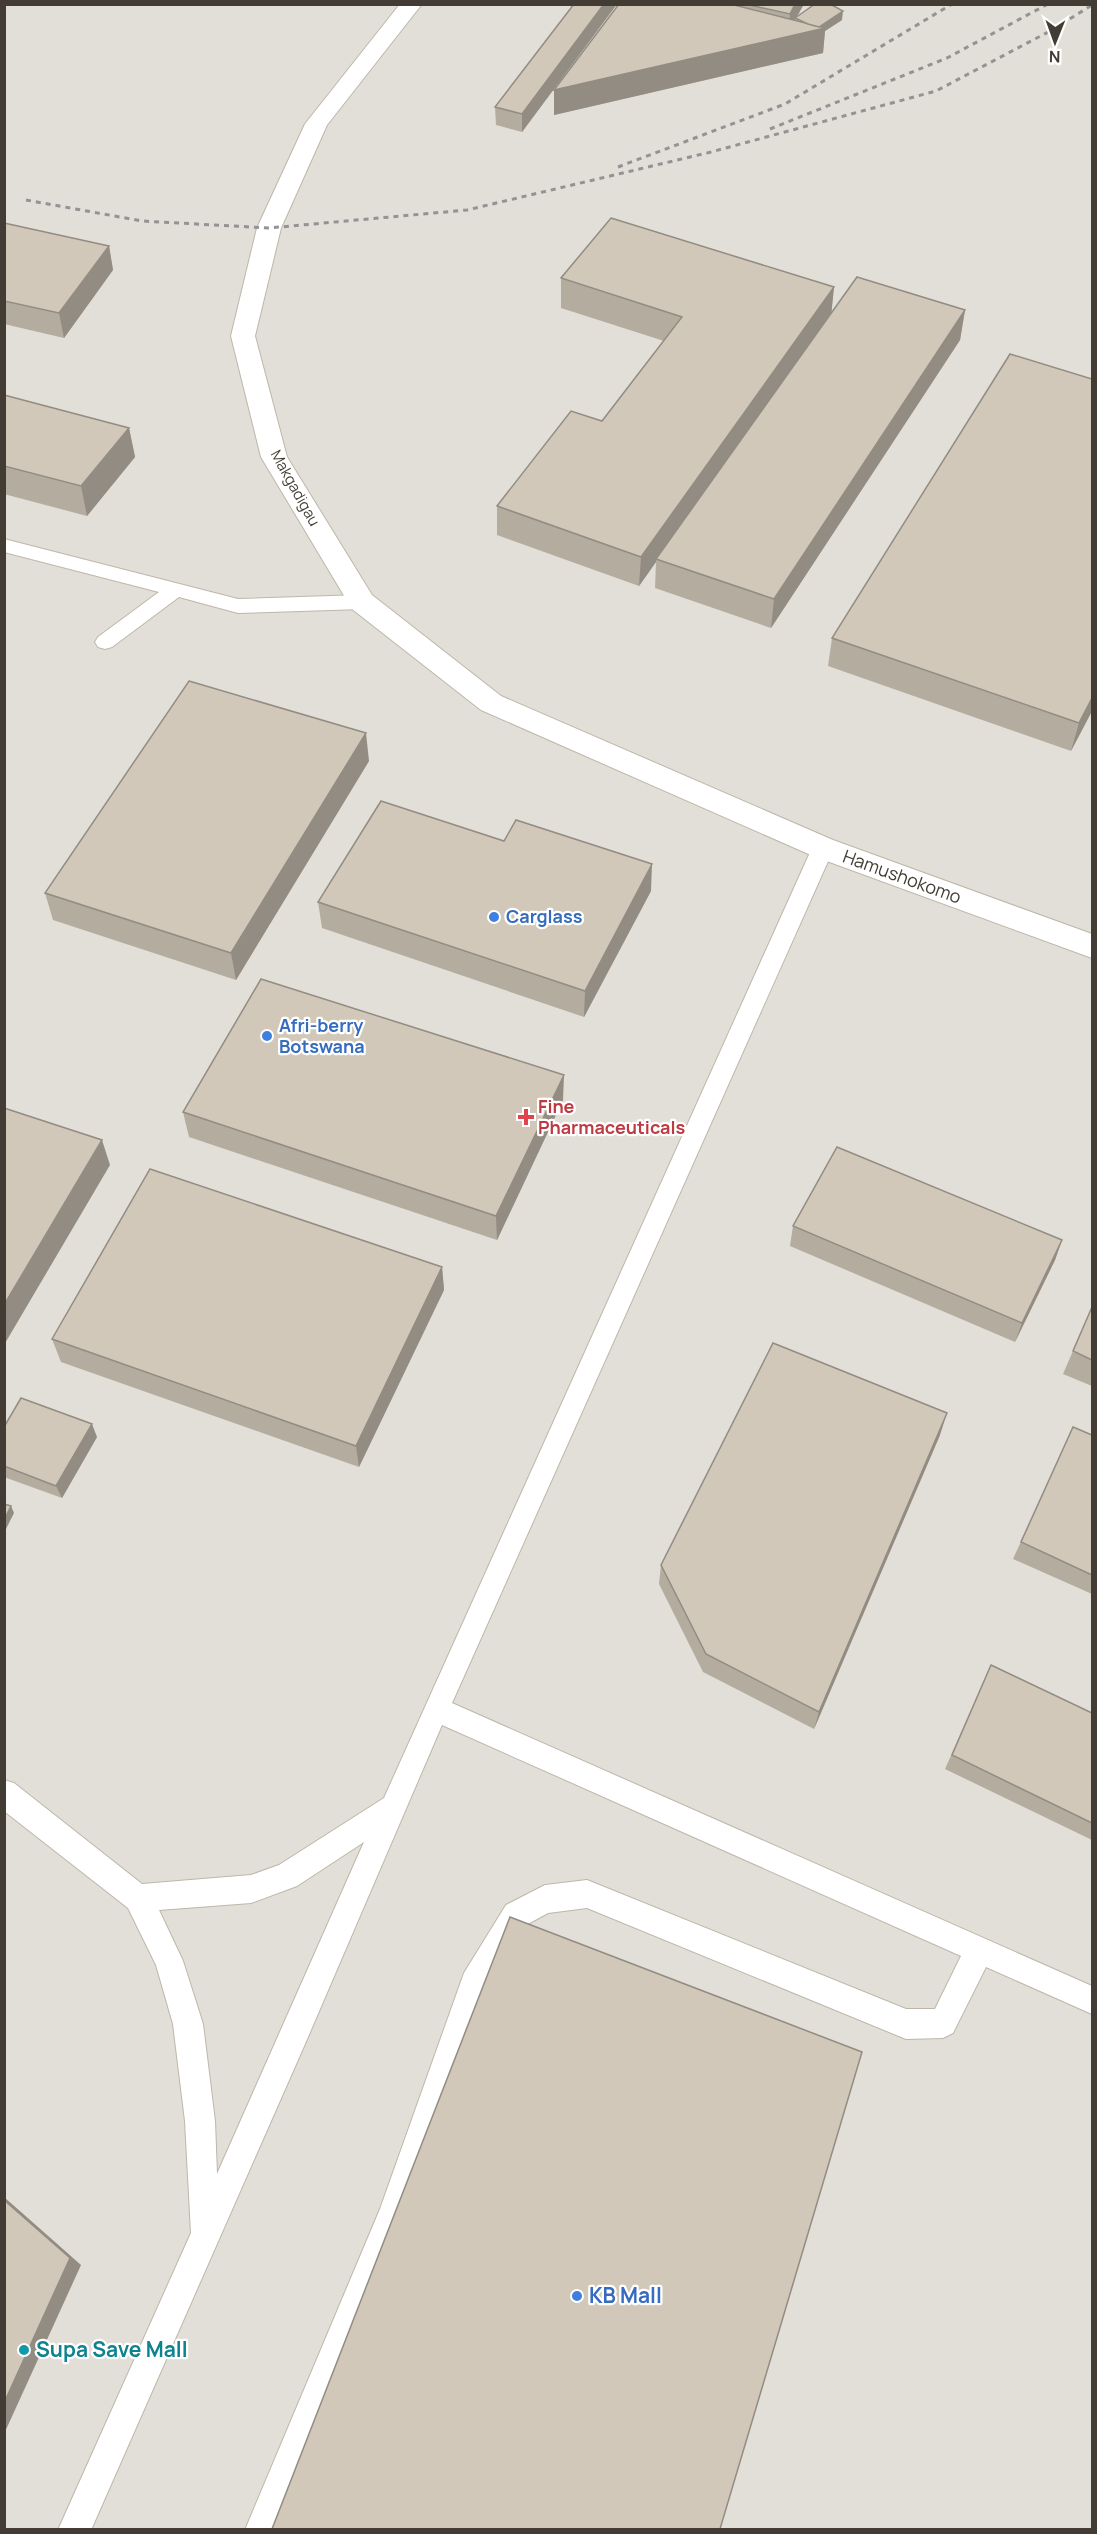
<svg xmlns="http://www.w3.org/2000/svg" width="1097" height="2534" font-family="Manrope,sans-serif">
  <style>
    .industrial { fill: #e2ded8 }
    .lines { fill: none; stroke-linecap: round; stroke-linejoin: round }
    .lane-casing { stroke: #beb7a9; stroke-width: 2 }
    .street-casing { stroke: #beb7a9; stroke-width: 2 }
    .lane { fill: #fff; fill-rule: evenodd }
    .street { fill: #fff; fill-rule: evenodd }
    .rail { stroke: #939393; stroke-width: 3; stroke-dasharray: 5 5; stroke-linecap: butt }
    .wall { fill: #b4ac9f }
    .shaded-wall { fill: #928c82 }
    .building { fill: #d1c8b9; stroke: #928c82; stroke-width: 1.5 }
    .shop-dot { fill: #3f7fe0; stroke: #fff; stroke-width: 2 }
    .health-dot { fill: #e0444e; stroke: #fff; stroke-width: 2 }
    .culture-dot { fill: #0f9aa8; stroke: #fff; stroke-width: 2 }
    .labels { text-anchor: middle; stroke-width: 4.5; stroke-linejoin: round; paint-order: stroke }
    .far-street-label { font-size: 15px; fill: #423c34; stroke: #fff }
    .street-label { font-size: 18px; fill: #423c34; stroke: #fff }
    .shop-label { font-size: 18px; font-weight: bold; fill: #366cbe; stroke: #fff; text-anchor: start }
    .health-label { font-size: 18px; font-weight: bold; fill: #be3a42; stroke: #fff; text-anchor: start }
    .near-shop-label { font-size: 21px; font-weight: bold; fill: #366cbe; stroke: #fff; text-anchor: start }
    .near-culture-label { font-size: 21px; font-weight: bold; fill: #0d838f; stroke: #fff; text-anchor: start }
  </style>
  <rect width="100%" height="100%" fill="#f0ece3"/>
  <rect class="industrial" x="5" y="5" width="1087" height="2524"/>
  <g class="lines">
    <defs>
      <g id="lane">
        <polygon points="4,539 238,599 362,595 369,597 372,602 369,607 362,609 238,613 179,597 112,647 105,649 98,647 95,642 98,637 159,592 4,552"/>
        <path d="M823,840L831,842L834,848L452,1703L1092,1986V2014L986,1967L953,2033L943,2038L906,2039L587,1908L548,1913L526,1925L486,1991L410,2210L277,2530H245L380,2209L464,1973L506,1905L545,1885L587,1880L906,2009H935L961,1956L442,1725L305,2044L91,2530H58L191,2233L185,2121L173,2024L156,1965L128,1908L4,1811V1780L14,1783L142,1884L251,1875L279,1865L384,1798L812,848L815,842ZM364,1842L217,2174L215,2121L203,2024L183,1961L159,1910L251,1903L297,1886Z"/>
      </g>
      <polygon id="street" points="400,4 422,4 327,125 281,228 255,336 287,457 372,595 501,696 833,840 1092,934 1092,958 813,856 481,710 352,609 261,457 231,336 257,228 305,124"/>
    </defs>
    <use href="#lane" class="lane-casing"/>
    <use href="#street" class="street-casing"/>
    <use href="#lane" class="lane"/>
    <use href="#street" class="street"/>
    <g class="rail">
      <polyline points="770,129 947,58 1048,4"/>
      <polyline points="618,167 785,104 952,4"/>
      <polyline points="26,200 142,221 269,228 467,210 711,152 936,91 1052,30 1092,5"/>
    </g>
  </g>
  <g class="wall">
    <polygon points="574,4 617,4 522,132 496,125 495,107"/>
    <polygon points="619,4 804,4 797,17 842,20 825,31 823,53 554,115"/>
    <polygon points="4,223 109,246 113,270 64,338 4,324"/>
    <polygon points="561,278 834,287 831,314 965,310 960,340 771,628 655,588 656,562 639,586 497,535 497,506 602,421 664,341 561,308"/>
    <polygon points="4,395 129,428 135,457 87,516 4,494"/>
    <polygon points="832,638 1092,711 1071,751 828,666"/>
    <polygon points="369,761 236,980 53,920 45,893"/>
    <polygon points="651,891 584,1017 322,928 318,902"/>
    <polygon points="563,1100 497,1240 189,1137 183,1112"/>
    <polygon points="793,1226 1062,1240 1055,1260 1015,1342 790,1246"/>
    <polygon points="442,1267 444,1290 359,1467 61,1362 52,1339"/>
    <polygon points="1092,1307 1092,1386 1063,1374"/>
    <polygon points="4,1427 97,1437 62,1498 4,1477"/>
    <polygon points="1073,1427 1092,1435 1092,1594 1013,1559"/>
    <polygon points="940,1435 814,1729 703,1672 659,1584 661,1565"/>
    <polygon points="991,1665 1092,1713 1092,1840 945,1769"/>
  </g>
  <g class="shaded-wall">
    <polygon points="604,4 617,4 522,132 522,114"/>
    <polygon points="795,4 804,4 796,18 795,18 795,20 788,32 790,14"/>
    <polygon points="843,11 842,20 825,31 823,53 554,115 554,90 817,28"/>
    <polygon points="109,246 113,270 64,338 59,313"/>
    <polygon points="834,287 831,317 656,559 656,562 639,586 641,557"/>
    <polygon points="965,310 960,340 771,628 774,599"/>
    <polygon points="129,428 135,457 87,516 81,486"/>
    <polygon points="1092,698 1092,711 1071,751 1079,723"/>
    <polygon points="366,733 369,761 236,980 231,953"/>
    <polygon points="652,864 651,891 584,1017 585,991"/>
    <polygon points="564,1075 563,1100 497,1240 496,1216"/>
    <polygon points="102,1140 110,1165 4,1345 4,1305"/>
    <polygon points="1062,1240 1055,1260 1015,1342 1022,1323"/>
    <polygon points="442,1267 444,1290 359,1467 356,1446"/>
    <polygon points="947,1413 940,1435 814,1729 819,1712"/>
    <polygon points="92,1424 97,1437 62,1498 56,1486"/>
    <polygon points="11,1506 14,1513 4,1533 4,1520"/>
    <polygon points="4,2197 81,2265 4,2434"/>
  </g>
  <g class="building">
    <polygon points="574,4 604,4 522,114 495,107"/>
    <polygon points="619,4 730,4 825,28 554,90"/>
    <polygon points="745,4 795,4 790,14"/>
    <polygon points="815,4 830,4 843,11 819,27 808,24 795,18"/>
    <polygon points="611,218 834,287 641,557 497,506 571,411 602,421 682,317 561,278"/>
    <polygon points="4,223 109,246 59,313 4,301"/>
    <polygon points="857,277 965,310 774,599 656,559"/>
    <polygon points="1010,354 1092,379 1092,698 1079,723 832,638"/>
    <polygon points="4,395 129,428 81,486 4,466"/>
    <polygon points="189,681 366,733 231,953 45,893"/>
    <polygon points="381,801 504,841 516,820 652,864 585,991 318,902"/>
    <polygon points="261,979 564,1075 496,1216 183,1112"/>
    <polygon points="4,1108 102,1140 4,1305"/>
    <polygon points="837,1147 1062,1240 1022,1323 793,1226"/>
    <polygon points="150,1169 442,1267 356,1446 52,1339"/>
    <polygon points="1092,1307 1092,1360 1073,1351"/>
    <polygon points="773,1343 947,1413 819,1712 706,1654 661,1565"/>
    <polygon points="21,1398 92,1424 56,1486 4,1466 4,1427"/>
    <polygon points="1073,1427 1092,1435 1092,1575 1021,1542"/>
    <polygon points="4,1504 11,1506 4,1520"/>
    <polygon points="991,1665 1092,1713 1092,1823 952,1755"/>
    <polygon points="510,1917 862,2052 720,2529 272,2529"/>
    <polygon points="4,2200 70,2258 4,2403"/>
  </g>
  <g class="shop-dot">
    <circle cx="494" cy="917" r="6"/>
    <circle cx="267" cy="1036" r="6"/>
    <circle cx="577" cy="2296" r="6"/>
  </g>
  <path class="health-dot" d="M523 1108h6v6h6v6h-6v6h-6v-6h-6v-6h6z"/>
  <circle class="culture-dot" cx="24" cy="2350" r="6"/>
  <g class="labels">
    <g class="far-street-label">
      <text transform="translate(295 488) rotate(61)" y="5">Makgadigau</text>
    </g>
    <g class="street-label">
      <text transform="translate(902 877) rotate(20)" y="6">Hamushokomo</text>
    </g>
    <g class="shop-label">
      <text x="506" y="923">Carglass</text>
      <text x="279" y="1032">Afri-berry<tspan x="279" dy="21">Botswana</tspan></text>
    </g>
    <g class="health-label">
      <text x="538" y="1113">Fine<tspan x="538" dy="21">Pharmaceuticals</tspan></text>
    </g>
    <g class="near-shop-label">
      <text x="589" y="2303">KB Mall</text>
    </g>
    <g class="near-culture-label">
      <text x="36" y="2357">Supa Save Mall</text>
    </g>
  </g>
  <rect width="1097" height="2534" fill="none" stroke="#423c34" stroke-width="12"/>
  <g transform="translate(1055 42) rotate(181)" stroke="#ffffff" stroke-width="4.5" paint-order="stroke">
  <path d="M0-4.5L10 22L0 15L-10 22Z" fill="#423c34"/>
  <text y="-9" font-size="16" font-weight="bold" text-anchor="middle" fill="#423c34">N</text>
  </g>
</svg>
